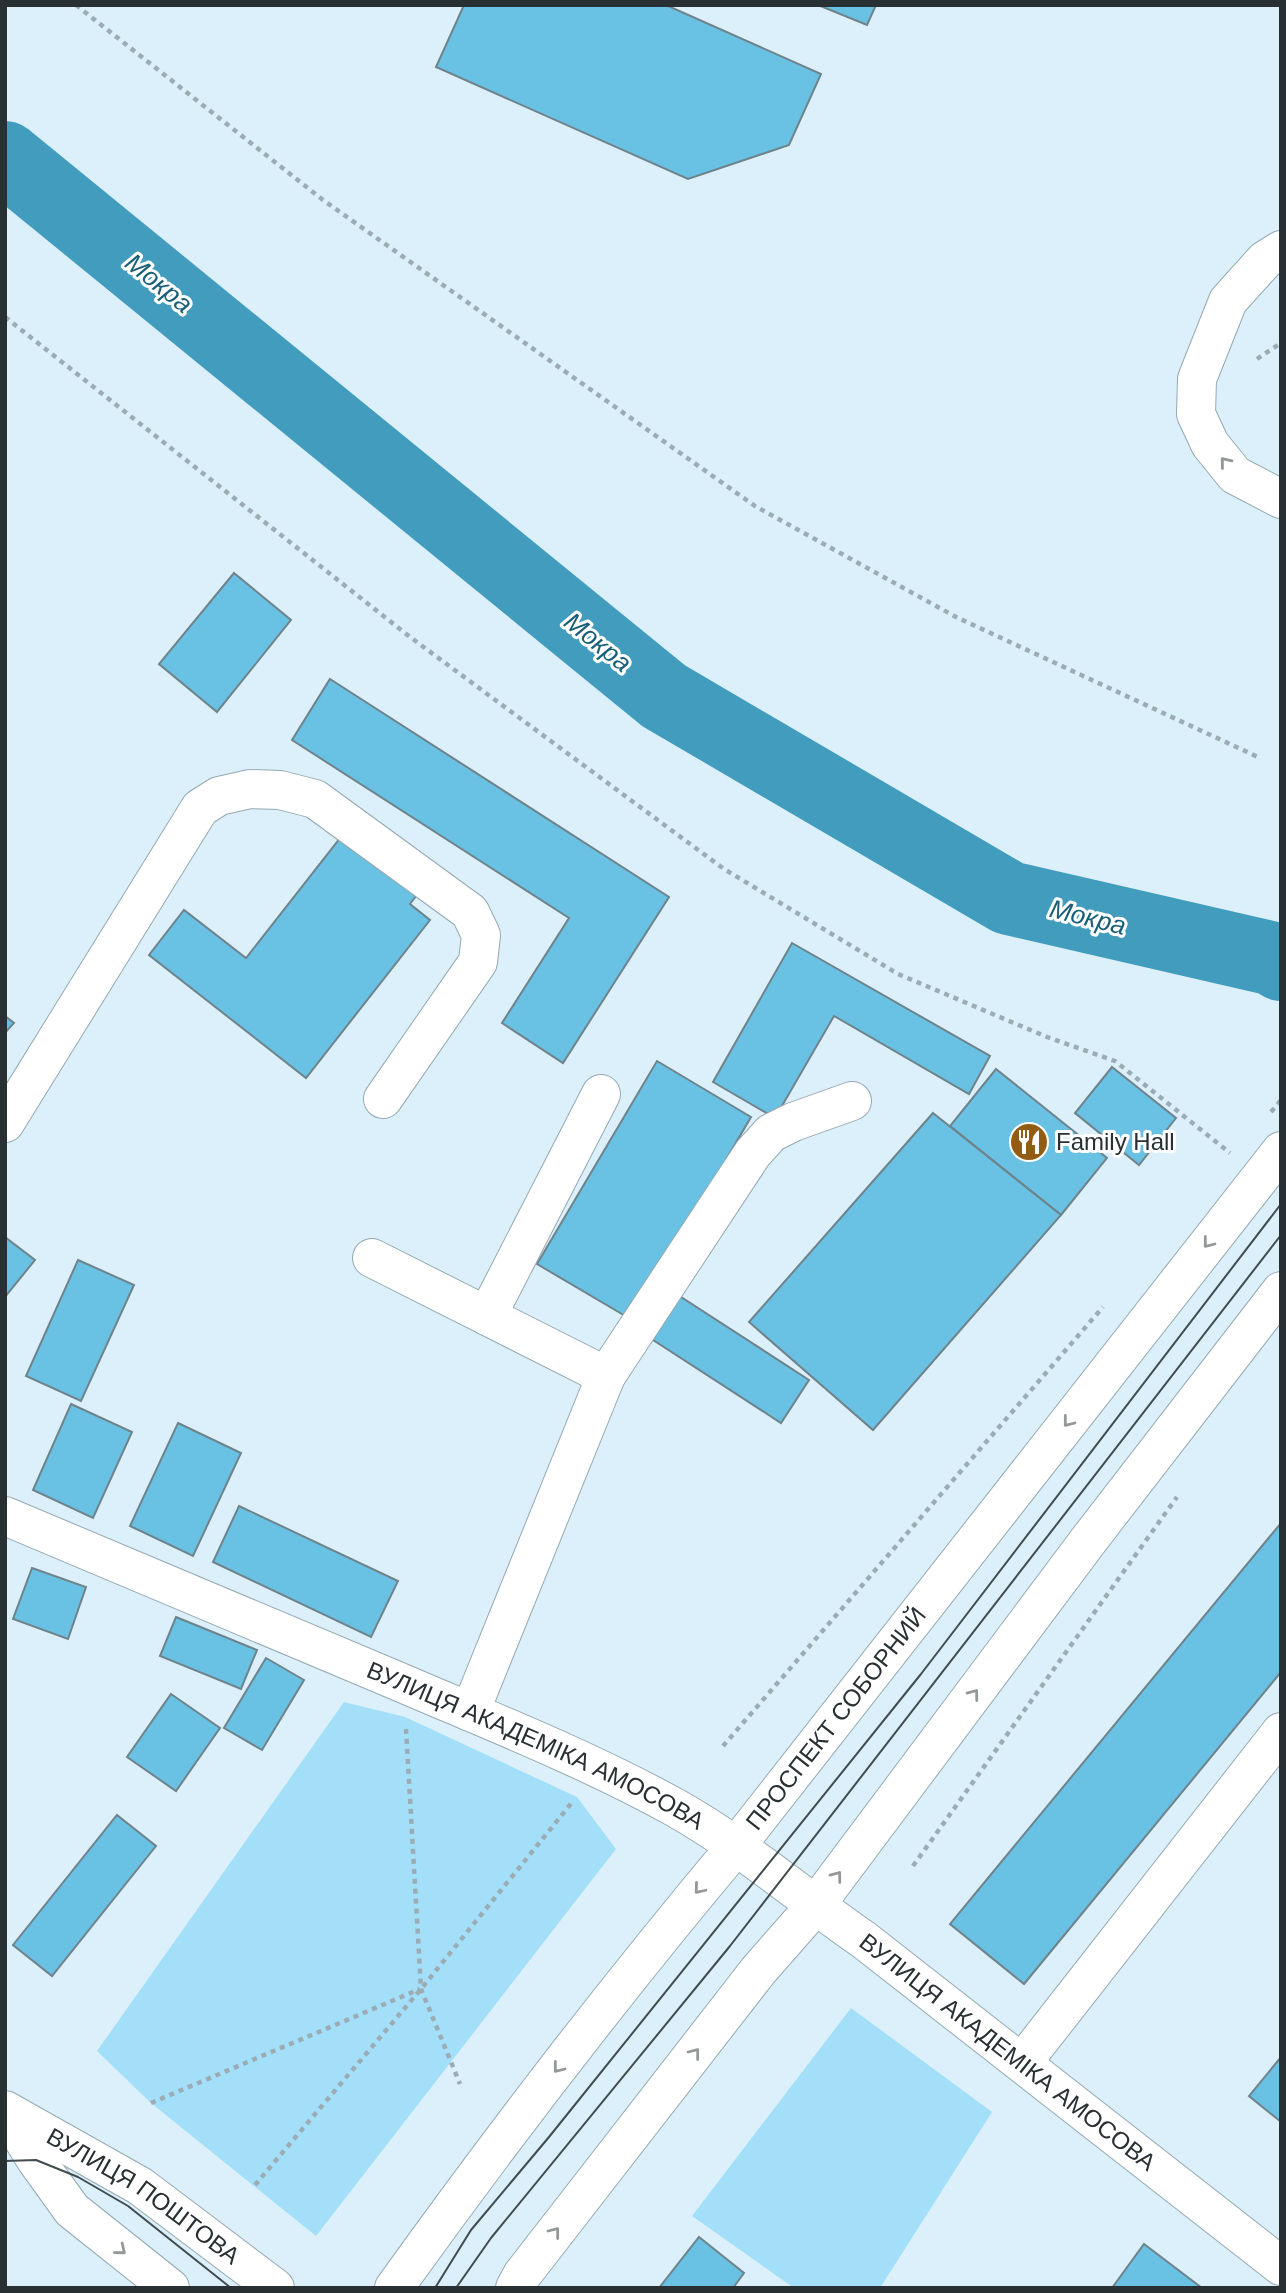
<svg xmlns="http://www.w3.org/2000/svg" width="1286" height="2293" font-family="Arial,sans-serif">
  <style>
    .green { fill: #a3dff9 }
    .lines { fill: none; stroke-linecap: round; stroke-linejoin: round }
    .river { stroke: #429cbd; stroke-width: 74 }
    .building { fill: #69c1e4; stroke: #6f838b; stroke-width: 2 }
    .minor-casing { stroke: #95a9b2; stroke-width: 40 }
    .major-casing { stroke: #95a9b2; stroke-width: 40 }
    .path { stroke: #9cacb4; stroke-width: 4.5; stroke-dasharray: 5 5; stroke-linecap: butt }
    .minor { stroke: #fff; stroke-width: 38 }
    .major { stroke: #fff; stroke-width: 38 }
    .tram { stroke: #424c50; stroke-width: 2 }
    .oneway { stroke: #949899 }
    .labels { text-anchor: middle; stroke-width: 6; stroke-linejoin: round; paint-order: stroke }
    .poi-label { font-size: 24px; fill: #283033; stroke: #fff; text-anchor: start }
    .street-label { font-size: 24px; fill: #283033; stroke: #fff }
    .water-label { font-size: 26px; font-style: italic; fill: #195f77; stroke: #fff }
  </style>
  <rect width="100%" height="100%" fill="#dbf0fa"/>
  <g class="green">
    <polygon points="344,1702 405,1717 577,1797 616,1849 316,2236 151,2103 97,2051"/>
    <polygon points="851,2008 992,2112 880,2288 794,2288 692,2216"/>
  </g>
  <g class="lines">
    <polyline class="river" points="5,158 664,696 1009,898 1274,959 1281,964"/>
  </g>
  <g class="building">
    <polygon points="464,5 666,5 821,74 789,145 688,179 436,67"/>
    <polygon points="818,5 876,5 867,25"/>
    <polygon points="234,573 291,620 217,712 159,664"/>
    <polygon points="330,679 669,897 563,1063 502,1023 569,918 292,740"/>
    <polygon points="348,828 423,887 410,904 430,920 306,1078 149,955 184,910 246,958"/>
    <polygon points="792,943 990,1056 969,1094 834,1016 775,1118 713,1082"/>
    <polygon points="5,1016 14,1023 5,1033"/>
    <polygon points="657,1061 751,1117 632,1320 537,1264"/>
    <polygon points="1112,1067 1176,1118 1139,1165 1075,1113"/>
    <polygon points="996,1069 1107,1158 1061,1215 950,1126"/>
    <polygon points="933,1113 1061,1215 873,1430 749,1322"/>
    <polygon points="5,1237 35,1260 5,1297"/>
    <polygon points="78,1260 134,1285 81,1401 26,1376"/>
    <polygon points="678,1295 809,1380 781,1423 650,1338"/>
    <polygon points="71,1404 132,1432 93,1518 33,1490"/>
    <polygon points="178,1423 241,1453 193,1556 130,1526"/>
    <polygon points="239,1506 398,1581 371,1637 213,1562"/>
    <polygon points="1281,1523 1281,1672 1024,1984 950,1924"/>
    <polygon points="32,1568 86,1587 68,1639 13,1619"/>
    <polygon points="176,1617 257,1650 241,1689 160,1656"/>
    <polygon points="266,1658 304,1680 262,1750 224,1728"/>
    <polygon points="171,1694 220,1728 176,1791 127,1757"/>
    <polygon points="117,1815 156,1846 52,1976 13,1945"/>
    <polygon points="1281,2057 1281,2122 1249,2096"/>
    <polygon points="699,2237 744,2273 733,2288 659,2288"/>
    <polygon points="1144,2244 1202,2288 1112,2288"/>
  </g>
  <g class="lines">
    <defs>
      <g id="minor">
        <polyline points="1281,250 1265,260 1228,301 1197,379 1196,414 1210,444 1235,475 1281,499"/>
        <polyline points="5,1123 200,808 219,796 250,789 280,790 315,799 470,912 481,935 478,962 383,1099"/>
        <polyline points="372,1258 606,1376 470,1712"/>
        <polyline points="487,1316 601,1094"/>
        <polyline points="606,1376 753,1153 771,1133 793,1122 852,1101"/>
        <path id="s1" d="M5,1516C135,1571 265,1626 395,1680C488,1720 585,1758 674,1807C742,1845 800,1896 864,1940L1281,2266"/>
        <polyline points="1022,2063 1281,1732"/>
        <path id="s2" d="M5,2110L140,2186L275,2288"/>
        <polyline points="8,2115 36,2160 72,2210 170,2288"/>
      </g>
      <g id="major">
        <path id="s3" d="M394,2288C503,2136 617,1988 737,1845L1281,1151"/>
        <polyline points="515,2288 522,2275 758,1971 815,1906 1088,1541 1281,1291"/>
      </g>
    </defs>
    <use href="#minor" class="minor-casing"/>
    <use href="#major" class="major-casing"/>
    <g class="path">
      <polyline points="76,5 323,200 755,506 956,617 1258,757"/>
      <polyline points="5,317 410,637 724,869 898,974 1047,1037 1115,1061 1230,1153"/>
      <polyline points="1257,359 1281,343"/>
      <polyline points="1271,1112 1281,1100"/>
      <polyline points="406,1729 421,1989 460,2084"/>
      <polyline points="723,1746 1103,1307"/>
      <polyline points="913,1866 1177,1497"/>
      <polyline points="151,2103 420,1989"/>
      <polyline points="255,2185 421,1989 574,1800"/>
    </g>
    <use href="#minor" class="minor"/>
    <use href="#major" class="major"/>
    <g class="tram">
      <polyline points="5,2161 36,2160 78,2177 128,2206 231,2288"/>
      <polyline points="435,2288 471,2230 549,2137 921,1674 1281,1204"/>
      <polyline points="456,2288 491,2238 730,1946 1281,1235"/>
    </g>
  </g>
  <defs><path id="oneway-chevron" d="M-2-3.5L2.5 0L-2 3.5" fill="none" stroke-width="1.6" stroke-linecap="round" stroke-linejoin="round" transform="scale(1.75)"/></defs>
  <g class="oneway">
    <use href="#oneway-chevron" transform="translate(1225 462) rotate(-129)"/>
    <use href="#oneway-chevron" transform="translate(1208 1243) rotate(128)"/>
    <use href="#oneway-chevron" transform="translate(1068 1422) rotate(128)"/>
    <use href="#oneway-chevron" transform="translate(974 1694) rotate(-53)"/>
    <use href="#oneway-chevron" transform="translate(837 1876) rotate(-53)"/>
    <use href="#oneway-chevron" transform="translate(699 1889) rotate(130)"/>
    <use href="#oneway-chevron" transform="translate(695 2053) rotate(-52)"/>
    <use href="#oneway-chevron" transform="translate(558 2068) rotate(128)"/>
    <use href="#oneway-chevron" transform="translate(555 2232) rotate(-52)"/>
    <use href="#oneway-chevron" transform="translate(121 2250) rotate(39)"/>
  </g>
  <defs>
    <symbol id="restaurant-disc" viewBox="-11 -11 22 22"><circle r="9.5" fill="#925d12" stroke="#fff"/><path d="M-5-6h1v4h1v-4h1v4h1v-4h1v5L-1.5 .5V6h-2V.5L-5-1ZM5-6V6H3V1.5H1.5Q1.5-4 5-6Z" fill="#fff"/></symbol>
  </defs>
  <g fill-rule="evenodd">
    <use href="#restaurant-disc" x="1007" y="1120" width="44" height="44"/>
  </g>
  <g class="labels">
    <g class="poi-label">
      <text x="1056" y="1150">Family Hall</text>
    </g>
    <g class="street-label">
      <text dy="8" stroke="none"><textPath href="#s3" startOffset="721">ПРОСПЕКТ СОБОРНИЙ</textPath></text>
      <text dy="8" stroke="none"><textPath href="#s1" startOffset="578">ВУЛИЦЯ АКАДЕМІКА АМОСОВА</textPath></text>
      <text dy="8" stroke="none"><textPath href="#s1" startOffset="1144">ВУЛИЦЯ АКАДЕМІКА АМОСОВА</textPath></text>
      <text dy="8" stroke="none"><textPath href="#s2" startOffset="163">ВУЛИЦЯ ПОШТОВА</textPath></text>
    </g>
    <g class="water-label">
      <text transform="translate(159 283) rotate(39)" y="9">Мокра</text>
      <text transform="translate(598 642) rotate(39)" y="9">Мокра</text>
      <text transform="translate(1088 917) rotate(14)" y="9">Мокра</text>
    </g>
  </g>
  <rect width="1286" height="2293" fill="none" stroke="#283033" stroke-width="14"/>
</svg>
